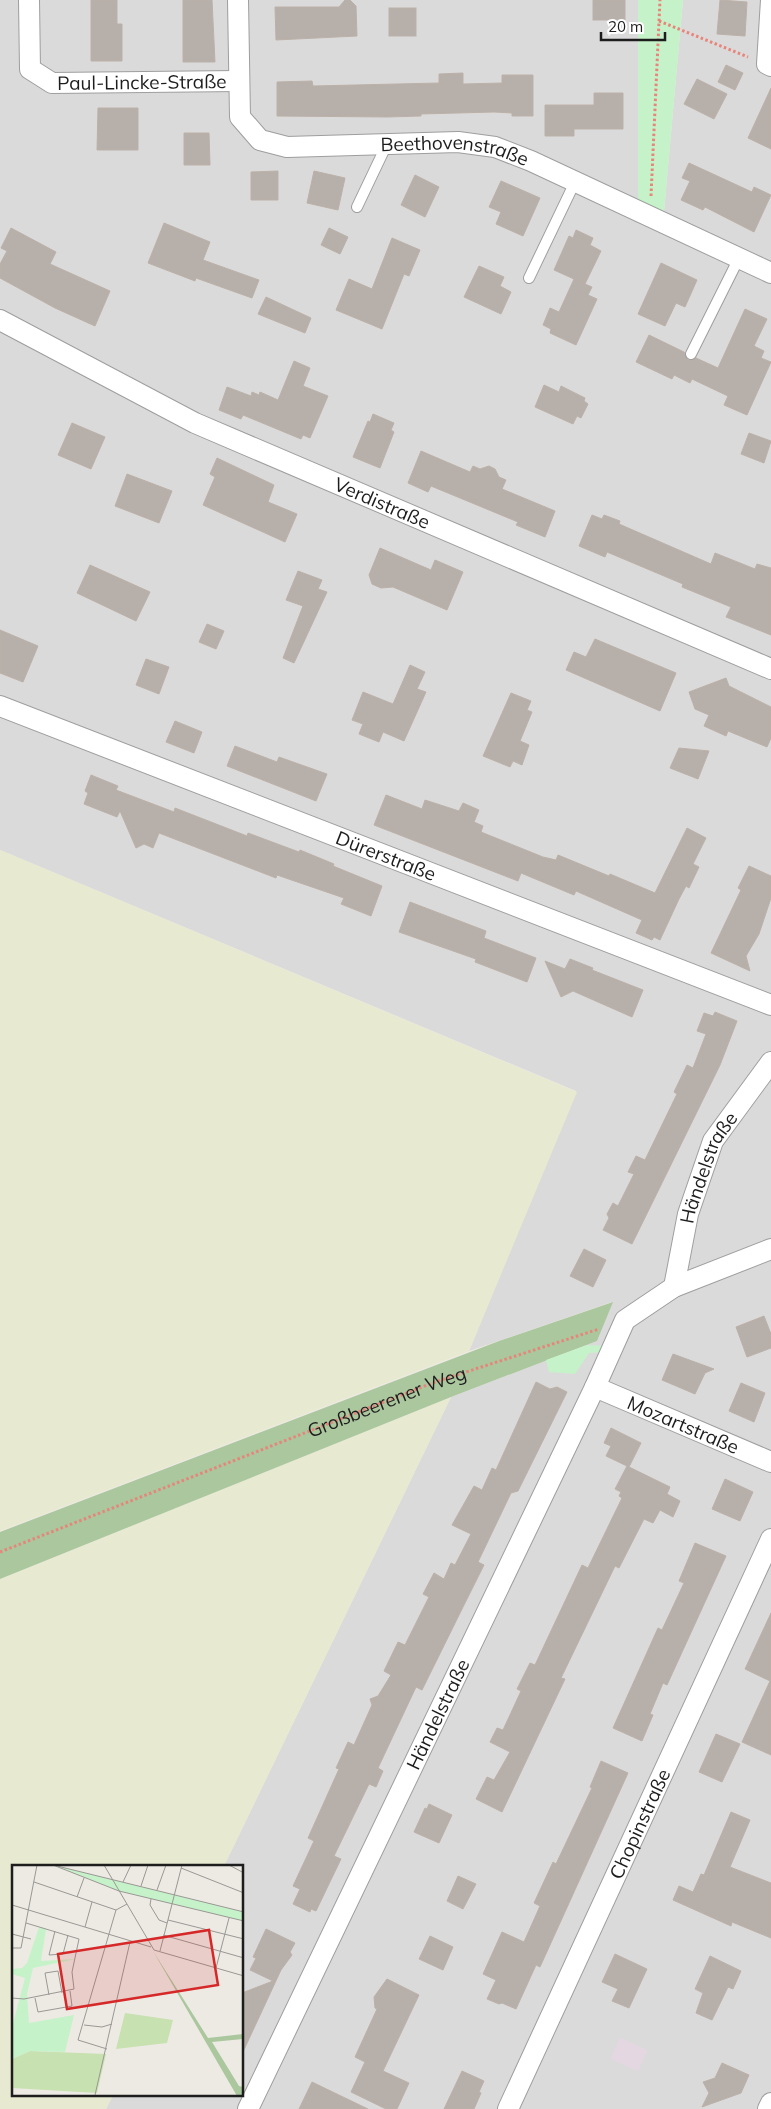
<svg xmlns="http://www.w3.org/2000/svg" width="771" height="2109" font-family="Mulish,sans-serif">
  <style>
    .residential { fill: #dbdada }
    .industrial { fill: #e5d7e2 }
    .farmland { fill: #e8e9d1 }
    .forest { fill: #aac79e }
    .park { fill: #c6f2c9 }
    .building { fill: #b6afaa; stroke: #bcb1a8 }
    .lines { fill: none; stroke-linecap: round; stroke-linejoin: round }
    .service-casing { stroke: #9e9e9e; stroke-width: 12 }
    .minor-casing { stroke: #9e9e9e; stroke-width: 22 }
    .path { stroke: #e8857a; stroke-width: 3; stroke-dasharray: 2.5 2.5; stroke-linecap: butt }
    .service { stroke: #fff; stroke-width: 10 }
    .minor { stroke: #fff; stroke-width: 20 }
    .labels { text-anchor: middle; stroke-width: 4; stroke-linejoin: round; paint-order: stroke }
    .street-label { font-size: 19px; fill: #1d1d1d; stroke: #fff }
    .inset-road { fill: none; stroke: #9a9894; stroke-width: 1 }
    .view { fill: #d62828; fill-opacity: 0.15; stroke: #d62828; stroke-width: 2.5 }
    .inset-edge { fill: none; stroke: #1d1d1d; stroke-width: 2.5 }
  </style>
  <rect width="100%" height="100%" fill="#edeae4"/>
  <polygon class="residential" points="0,0 638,0 638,210 663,222 683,0 771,0 771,2109 106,2109 113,2095 242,2095 242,1866 224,1866 451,1397 597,1341 612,1302 469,1351 576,1091 0,850"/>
  <polygon class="industrial" points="620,2038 647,2050 638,2071 611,2059"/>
  <g class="farmland">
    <polygon points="0,850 577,1092 469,1351 0,1531"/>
    <polygon points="451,1397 224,1866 14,1866 14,2095 113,2095 106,2109 0,2109 0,1579"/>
  </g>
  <polygon class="forest" points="613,1302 597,1341 451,1397 0,1579 0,1532 499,1341"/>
  <g class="park">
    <polygon points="638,0 683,0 663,223 638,210"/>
    <polygon points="587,1345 608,1346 606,1352 589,1353 575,1374 549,1372 546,1360"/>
  </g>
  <g class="building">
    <polygon points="91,0 117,0 117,24 122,24 122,61 91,61"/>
    <polygon points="183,0 212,0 215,62 183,62"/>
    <polygon points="345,0 350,0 356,6 357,36 276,40 275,7 339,7"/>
    <rect x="593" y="0" width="32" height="20"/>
    <polygon points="720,0 747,2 745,36 717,34"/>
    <rect x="389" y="8" width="27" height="28"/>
    <polygon points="726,65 743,73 735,90 718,82"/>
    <polygon points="463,73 463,84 502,83 502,75 533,75 533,116 512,116 512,113 494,112 421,114 421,116 387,117 277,116 277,82 312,81 313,86 439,83 439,74"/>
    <polygon points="697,79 727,94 714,119 684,104"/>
    <polygon points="771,88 771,149 748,138"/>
    <polygon points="594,93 623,93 623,129 574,129 574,136 545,136 545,105 594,105"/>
    <polygon points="98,108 138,108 138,150 97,150"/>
    <polygon points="184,133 209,133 210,165 184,165"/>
    <polygon points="689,163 752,192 754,187 771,195 754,232 705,207 703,210 681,200 690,181 682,178"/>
    <polygon points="278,171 278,200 251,200 251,172"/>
    <polygon points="314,171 345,178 338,210 307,203"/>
    <polygon points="415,175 439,187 425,217 401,205"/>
    <polygon points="501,181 540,198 523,236 496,224 501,212 489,207"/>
    <polygon points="164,223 210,242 203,260 259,280 252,298 196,278 195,281 148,263"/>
    <polygon points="11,228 56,252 50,264 110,291 95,326 55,308 0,278 0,264 7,251 1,248"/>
    <polygon points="329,228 348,237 340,254 321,245"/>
    <polygon points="576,230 593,238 590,245 601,251 585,284 592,287 588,295 597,299 576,345 550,333 551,329 543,325 550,308 559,312 574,279 585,284 554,270 569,236 573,238"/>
    <polygon points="392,238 420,250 409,276 404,274 382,329 336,310 349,279 372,289"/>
    <polygon points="661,263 697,280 685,307 676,303 665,326 638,314"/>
    <polygon points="479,266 504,277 500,286 511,292 501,314 464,297"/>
    <polygon points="266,297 311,318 305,333 258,314"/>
    <polygon points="745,309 767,319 754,346 764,351 761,358 771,362 747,415 724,405 728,396 692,379 690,383 674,375 672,379 636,362 649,335 684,352 688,360 696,358 718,368"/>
    <polygon points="294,361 310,368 303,386 328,396 310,438 303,435 301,439 243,415 241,419 219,410 227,387 251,396 252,392 259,395 260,392 278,400"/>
    <polygon points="544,385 559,392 561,386 585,398 584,401 588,404 581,418 577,416 573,424 535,407"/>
    <polygon points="373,414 394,423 391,430 394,432 380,468 353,457 368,421 370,422"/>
    <polygon points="72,423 105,437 91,469 58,455"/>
    <polygon points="749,433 771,441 764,463 741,454"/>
    <polygon points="421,451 470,472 473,466 480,469 489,466 495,469 499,477 506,480 502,489 555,511 545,537 516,525 518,522 431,486 428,492 408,483"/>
    <polygon points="217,458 274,485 268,502 297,514 285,542 203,505 215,477 210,474"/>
    <polygon points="127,474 172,491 159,523 115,506"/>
    <polygon points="592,515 602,519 604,515 620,521 619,524 711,564 715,553 755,569 757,564 771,568 771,635 726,617 731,607 682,587 683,584 607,552 605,557 579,546"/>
    <polygon points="380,548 431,570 435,560 463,572 447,610 393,587 381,588 372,584 369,575"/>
    <polygon points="90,565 150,592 136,621 77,593"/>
    <polygon points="298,571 322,580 318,589 327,592 294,663 283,658 303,606 286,600"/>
    <polygon points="207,624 224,631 216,649 199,642"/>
    <polygon points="0,630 38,646 23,682 0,673"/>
    <polygon points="595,639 676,673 660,711 566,670 574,652 586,657"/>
    <polygon points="146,659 169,667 159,694 136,685"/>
    <polygon points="410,665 425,672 417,689 426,692 404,741 383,732 379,742 359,734 363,724 352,720 363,692 393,704"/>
    <polygon points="726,678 729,686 771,707 771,738 767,747 728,731 726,736 704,726 709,715 695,709 689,692"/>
    <polygon points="511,693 531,701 527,710 532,712 520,741 529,745 522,765 513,761 510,767 483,756"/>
    <polygon points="175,721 202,732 194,753 166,742"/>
    <polygon points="235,746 277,762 279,757 327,774 316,801 227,766"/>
    <polygon points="679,748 709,751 698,779 670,768"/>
    <polygon points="91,775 118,786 116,790 174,812 175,808 247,836 248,833 299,852 300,850 334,864 333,866 382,886 371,916 341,904 344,898 277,875 276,878 159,833 153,848 144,844 136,848 120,811 117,817 84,804 88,793 85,791"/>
    <polygon points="386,795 422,809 425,800 459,811 463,803 479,810 474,822 483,826 481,832 543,857 556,860 558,855 609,876 610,874 655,893 687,828 706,838 693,864 699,867 689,888 686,886 679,899 660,940 654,937 652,940 636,933 642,920 576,891 574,895 521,873 518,881 374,825"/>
    <polygon points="749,866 771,876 771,898 759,934 746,956 750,971 711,953 741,890 738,888"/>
    <polygon points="410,902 486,931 484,938 536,958 527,982 475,962 476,959 399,932"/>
    <polygon points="570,959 593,968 592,970 643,990 632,1017 573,991 561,997 545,961 565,969"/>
    <polygon points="715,1012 737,1021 720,1065 632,1244 603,1230 609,1218 607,1214 613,1203 618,1206 634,1174 628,1172 636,1156 645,1160 677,1094 674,1092 687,1065 693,1068 706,1034 697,1031 704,1013 713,1016"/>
    <polygon points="584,1249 606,1260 593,1287 570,1276"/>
    <polygon points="764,1316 771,1334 771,1348 747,1357 736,1327"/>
    <polygon points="673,1354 714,1369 705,1373 695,1394 662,1380"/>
    <polygon points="536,1382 550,1389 557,1387 567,1392 518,1491 511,1493 478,1562 484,1565 463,1607 422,1690 416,1687 378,1768 383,1771 376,1787 369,1784 334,1856 341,1859 316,1911 311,1909 310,1912 293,1904 300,1889 293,1886 314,1841 308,1838 339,1769 336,1768 348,1742 354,1745 372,1705 370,1699 378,1696 391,1675 384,1671 398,1642 405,1645 429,1597 423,1594 434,1573 444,1579 451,1563 455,1565 471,1534 452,1525 474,1486 482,1490 492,1468 496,1470"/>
    <polygon points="741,1383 765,1393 754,1422 729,1411"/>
    <polygon points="611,1428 641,1443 629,1467 606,1456 611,1446 604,1443"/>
    <polygon points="627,1466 670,1487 667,1494 680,1501 673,1517 660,1510 653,1523 644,1519 619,1568 615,1566 561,1678 565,1679 502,1812 476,1799 487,1777 494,1780 510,1752 490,1742 497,1728 503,1730 521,1691 517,1689 530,1663 535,1665 582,1565 588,1568 622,1498 619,1496 621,1492 615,1489"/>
    <polygon points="725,1479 753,1492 740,1521 712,1509"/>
    <polygon points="695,1543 726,1556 667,1685 663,1683 650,1714 653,1715 642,1741 613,1728 658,1628 662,1630 684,1583 679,1581"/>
    <polygon points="771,1613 771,1755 742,1742 770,1681 745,1669"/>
    <polygon points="716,1734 740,1744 722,1782 699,1772"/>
    <polygon points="601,1761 628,1773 540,1967 536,1965 516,2009 502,2003 499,2004 487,1999 496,1980 483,1974 502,1932 524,1942 540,1906 534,1903 553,1862 556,1864 592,1788 590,1787"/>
    <polygon points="429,1804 452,1815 439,1843 414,1832 425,1808 427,1809"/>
    <polygon points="731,1812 750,1820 730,1867 771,1883 771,1938 732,1922 731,1926 673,1900 679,1886 693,1892 701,1874 704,1875"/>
    <polygon points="458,1876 476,1884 463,1909 447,1901"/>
    <polygon points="266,1929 295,1943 290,1952 292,1955 281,1970 242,2054 242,1993 273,1981 250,1970 256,1958 253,1957"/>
    <polygon points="430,1936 453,1947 443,1970 419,1959"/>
    <polygon points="615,1954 647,1969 629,2008 612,2001 618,1989 602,1982"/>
    <polygon points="710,1956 741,1971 733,1989 728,1987 712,2020 696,2013 703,1993 695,1989"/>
    <polygon points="387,1979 419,1995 383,2071 409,2083 397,2109 386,2109 351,2092 365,2062 355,2057 377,2009 375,2008 374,1997"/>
    <polygon points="722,2063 749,2075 741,2093 702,2107 709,2093 703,2082 715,2078"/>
    <polygon points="462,2071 484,2081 479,2092 481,2093 474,2109 444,2109"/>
    <polygon points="312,2082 368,2109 299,2109"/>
  </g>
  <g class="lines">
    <defs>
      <g id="service">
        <polyline points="357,207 387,144"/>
        <polyline points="529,278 575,182"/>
        <polyline points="691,354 739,258"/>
      </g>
      <g id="minor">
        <path id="s2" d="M29,0L30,69L52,83L238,81"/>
        <path id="s3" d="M238,0L240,117L260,140L287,147L458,142L495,147L531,161L771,273"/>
        <polyline points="771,0 767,64 771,66"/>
        <path id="s4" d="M0,320L195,423L771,669"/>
        <path id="s5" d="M0,706L771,1005"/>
        <path id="s6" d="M674,1287L688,1214L713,1141L771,1062"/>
        <path id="s7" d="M595,1387L771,1462"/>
        <path id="s8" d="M248,2109L595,1387L625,1320L674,1287L771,1249"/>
        <path id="s9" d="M508,2109L771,1539"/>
        <polyline points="768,2109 771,2103"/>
      </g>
    </defs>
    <use href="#service" class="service-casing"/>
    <use href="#minor" class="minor-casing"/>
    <g class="path">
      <polyline points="659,21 748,57"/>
      <polyline points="651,196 660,0"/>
      <path id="s1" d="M0,1552L435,1382L599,1329"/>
    </g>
    <use href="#service" class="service"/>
    <use href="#minor" class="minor"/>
  </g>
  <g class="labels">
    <g class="street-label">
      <text dy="7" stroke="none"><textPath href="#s2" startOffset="185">Paul-Lincke-Straße</textPath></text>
      <text dy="7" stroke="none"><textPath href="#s3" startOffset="344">Beethovenstraße</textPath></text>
      <text dy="7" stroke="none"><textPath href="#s4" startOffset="424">Verdistraße</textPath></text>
      <text dy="7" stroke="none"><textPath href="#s5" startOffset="414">Dürerstraße</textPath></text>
      <text dy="7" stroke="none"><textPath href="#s6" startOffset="125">Händelstraße</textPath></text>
      <text dy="7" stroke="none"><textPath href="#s1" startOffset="415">Großbeerener Weg</textPath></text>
      <text dy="7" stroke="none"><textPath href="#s7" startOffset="96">Mozartstraße</textPath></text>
      <text dy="7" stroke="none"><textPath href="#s8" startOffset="438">Händelstraße</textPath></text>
      <text dy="7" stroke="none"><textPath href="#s9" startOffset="314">Chopinstraße</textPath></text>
    </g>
  </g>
  <g transform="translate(12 1865)">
    <rect width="231" height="231" fill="#edeae4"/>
    <path d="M113,148L161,155L155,178L104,184ZM18,186L94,189L85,228L0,223V194Z" fill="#c8e1b0"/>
    <path d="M141,86L196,173L231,169V174L200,177L227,221L231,222V231H225Z" fill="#aac79e"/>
    <path d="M45,1L231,47V56L107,26ZM27,62L34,64L29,96L64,94L21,103L15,129L17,158L62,150L53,187L18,186L0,194V162L13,113L0,109V104L10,103L15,98Z" fill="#c6f2c9"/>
    <path class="inset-road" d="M41,0L107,26L232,56M92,0L142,85L232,111M217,0L232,8M45,1L232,47M169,3L232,28M22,17L104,45M111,17L119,0M129,21L136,0M145,25L154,0M65,32L72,13M139,34L138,40L147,55L155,58M0,40L139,82M156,55L232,74M73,62L80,37M43,66L37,90L51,89L56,70M0,69L19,74M151,70L232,93M0,83H9L25,0M148,86L170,0M204,103L217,53M37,130L33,108L46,106L50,128M0,133L12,134L62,124L60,107L67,74L14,58M23,133L26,147L60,141L58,126M72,160L90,162L100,159M95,184L66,175L104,45L115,39M83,230L118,77"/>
    <path class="view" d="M197,65L206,120L55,144L46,89Z"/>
    <rect width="231" height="231" class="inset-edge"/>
  </g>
  <path d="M601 32v8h64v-8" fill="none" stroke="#1d1d1d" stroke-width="2.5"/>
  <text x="608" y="32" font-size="15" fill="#1d1d1d" stroke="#ffffff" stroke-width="4" paint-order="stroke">20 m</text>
</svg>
